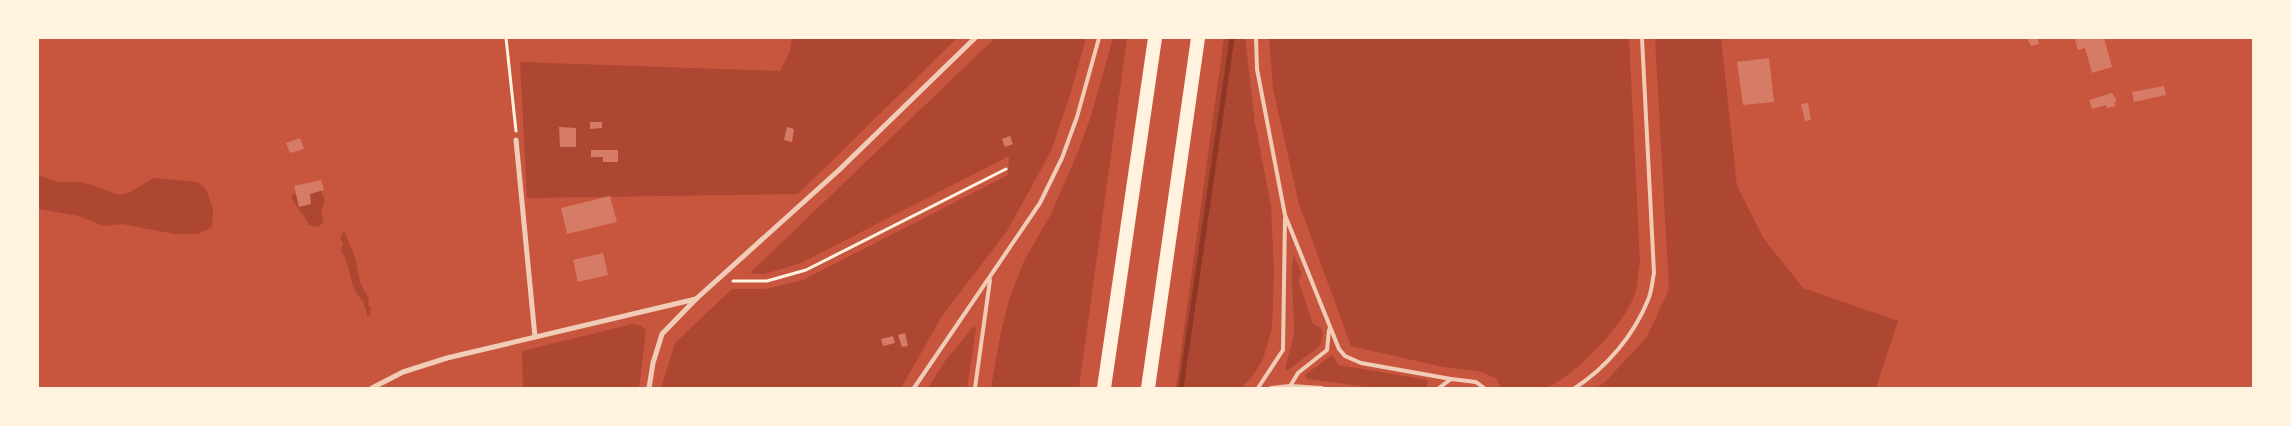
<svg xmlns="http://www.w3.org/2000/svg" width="2291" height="426" font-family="'IBM Plex Sans',sans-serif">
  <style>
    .green { fill: #ae4732 }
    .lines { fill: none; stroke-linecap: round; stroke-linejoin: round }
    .stream { stroke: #8f3625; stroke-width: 5 }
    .building { fill: #d67c66 }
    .path { stroke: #fff3e0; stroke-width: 3 }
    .service { stroke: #f1ccb7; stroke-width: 4 }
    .minor { stroke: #f1ccb7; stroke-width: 5 }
    .motorway { stroke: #fff3e0; stroke-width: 14 }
  </style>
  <rect width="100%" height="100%" fill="#c8553d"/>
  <g class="green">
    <polygon points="792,38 957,38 798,194 527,198 520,62 780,71 790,51"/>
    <polygon points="995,38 1086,38 1071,92 1051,151 1007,231 942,316 901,388 661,388 675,343 732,289 766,289 803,280 1008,175 1009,156 801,263 765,274 750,273"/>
    <polygon points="1113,38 1127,38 1079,388 991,388 1000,337 1009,299 1024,261 1051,214 1078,152 1091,116"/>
    <polygon points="1224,38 1245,38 1255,123 1271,206 1274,271 1272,329 1263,359 1251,378 1241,388 1176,388"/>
    <path d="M1269,38H1629L1640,262C1638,272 1638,283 1635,293C1627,322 1576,375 1548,387C1538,392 1513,388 1501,388L1496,378L1478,371L1443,367L1351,346L1299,204L1273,89Z"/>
    <polygon points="1655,38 1721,38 1737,186 1764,239 1803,288 1898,321 1876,388 1596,388 1605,382 1647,337 1669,289"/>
    <polygon points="38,175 58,182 82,182 120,195 131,192 153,178 198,182 206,189 213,209 212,227 197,234 174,234 122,224 104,226 79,216 38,209"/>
    <path d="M318,186L325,199L321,213L324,222L318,227L309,225C304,214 296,208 291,196L305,189Z"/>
    <path d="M344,231L355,257L360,282L369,299L368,305L371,308L370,315L367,316C365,299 360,301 354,288C349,276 349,262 341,251L343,244L340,238Z"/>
    <path d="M1294,256L1302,274L1298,280L1313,324L1321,328L1323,334L1320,346L1288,370H1285C1287,357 1293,345 1294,331C1295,314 1289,269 1294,256Z"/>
    <polygon points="633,324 642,326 646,331 639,388 523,388 522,351"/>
    <polygon points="974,326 976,329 967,388 928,388 945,361"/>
    <polygon points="1332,355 1339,365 1428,380 1426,388 1375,388 1307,379 1305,375"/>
  </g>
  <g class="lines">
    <polyline class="stream" points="1181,388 1232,38"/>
  </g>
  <g class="building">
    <polygon points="2027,38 2037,38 2039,44 2031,46"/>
    <polygon points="2081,38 2104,38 2112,67 2092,73 2085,48 2078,50 2075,39"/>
    <polygon points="1769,58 1774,102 1743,105 1737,62"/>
    <polygon points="2164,86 2166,95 2134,102 2132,92"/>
    <polygon points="2112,93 2117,101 2114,102 2116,106 2107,108 2106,105 2092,109 2089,100"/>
    <polygon points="1808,103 1811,120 1805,121 1801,104"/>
    <polygon points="590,122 602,122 602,128 590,129"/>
    <polygon points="559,127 576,128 576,147 560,147"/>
    <polygon points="787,127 794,129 792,142 784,140"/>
    <polygon points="1010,136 1013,144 1005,147 1002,139"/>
    <polygon points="300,138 304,149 290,153 286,143"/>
    <polygon points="591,150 618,150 618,162 603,162 603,157 591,157"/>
    <polygon points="321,180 324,190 310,194 311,204 299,207 294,186"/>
    <polygon points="610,196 617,222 567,234 561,208"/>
    <polygon points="603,253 608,275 578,282 573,260"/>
    <polygon points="905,333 908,346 902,347 898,335"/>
    <polygon points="893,336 895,343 883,346 881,339"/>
  </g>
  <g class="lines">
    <g class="path">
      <polyline points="506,38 516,131"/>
      <polyline points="733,281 767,281 806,270 1006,169"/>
    </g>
    <g class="service">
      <polyline points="1256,38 1257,69 1285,215 1339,349 1345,356 1361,363 1451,379"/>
      <polyline points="914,388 1040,203 1062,158 1077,117 1099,38"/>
      <polyline points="975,388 990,280"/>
      <polyline points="1258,388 1283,350 1285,218"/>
      <polyline points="1271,388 1290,386 1322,388"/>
      <polyline points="1289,388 1298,373 1327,350 1329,330"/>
      <polyline points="1439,388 1451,379 1476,382 1484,388"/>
      <path d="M1575,388C1607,367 1634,335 1648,300C1652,291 1652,282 1654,273L1642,38"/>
    </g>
    <g class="minor">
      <polyline points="516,140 535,337"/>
      <polyline points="372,388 403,372 447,358 696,299"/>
      <polyline points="649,388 653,363 662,334 696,299 838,171 975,38"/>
    </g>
    <g class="motorway">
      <polyline points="1104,388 1155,38"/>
      <polyline points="1148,388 1198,38"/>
    </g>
  </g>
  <rect width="2291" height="426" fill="none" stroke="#fff3e0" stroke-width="78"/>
</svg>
